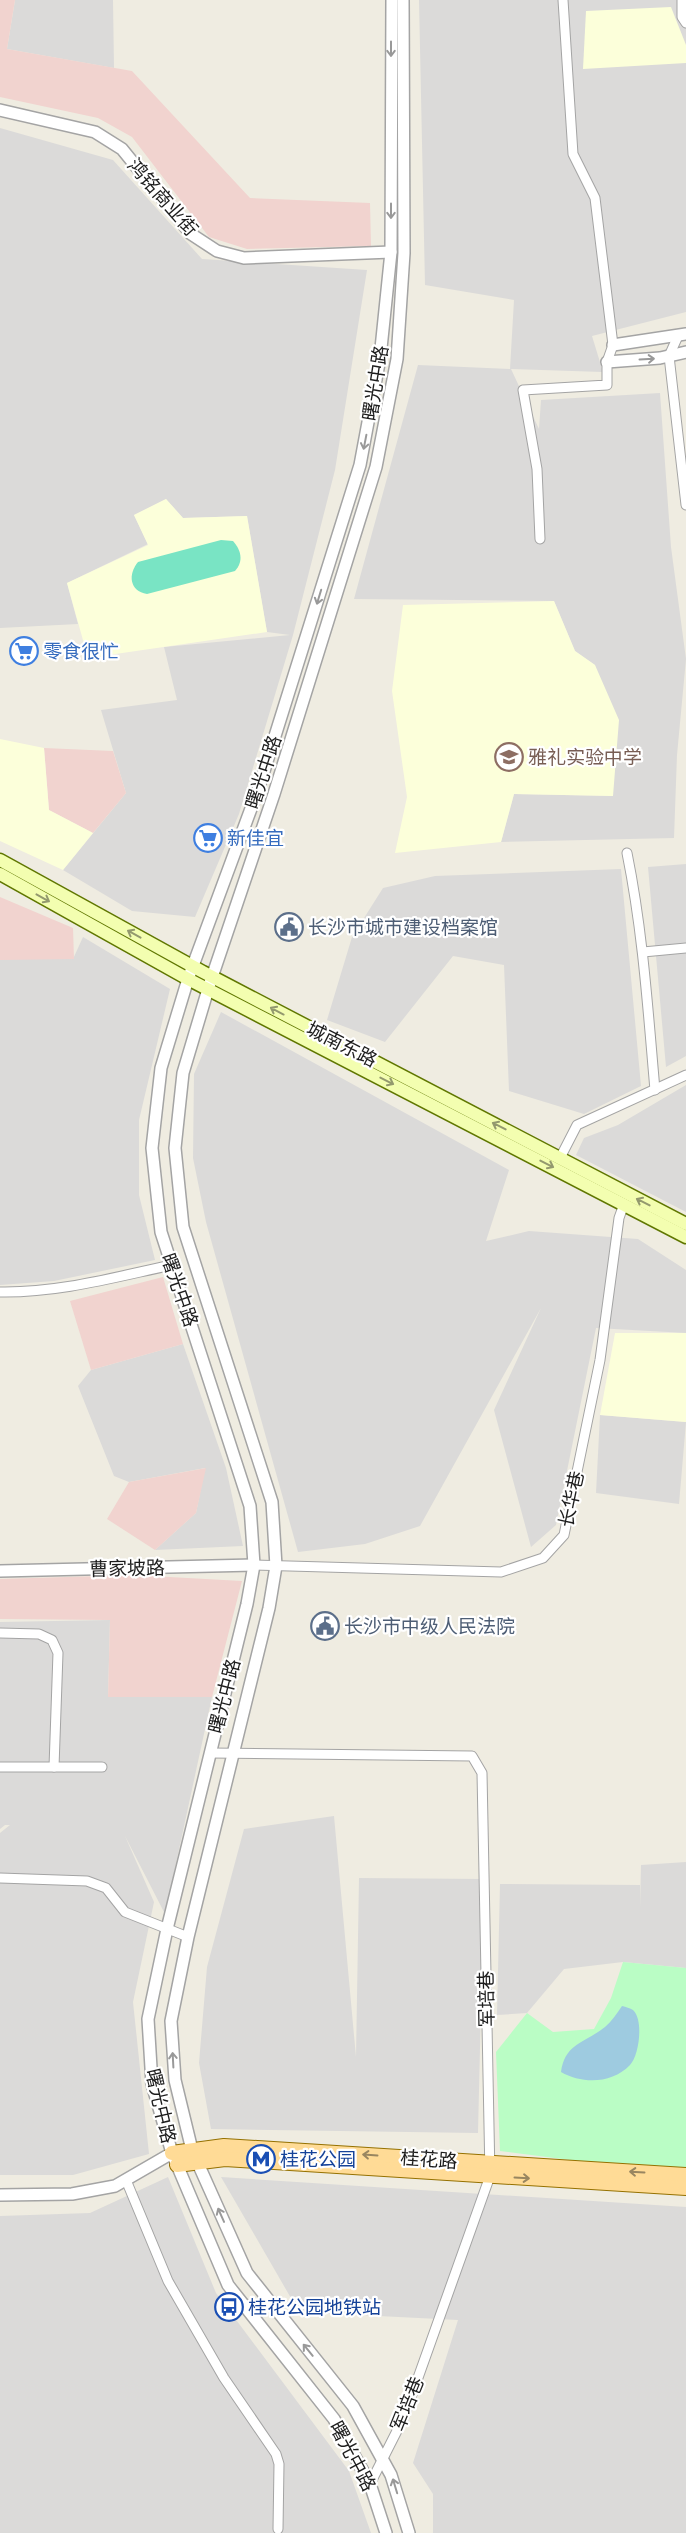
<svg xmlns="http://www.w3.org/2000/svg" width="686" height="2533" font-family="Figtree,'Noto Sans SC',sans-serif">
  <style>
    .residential { fill: #dbdad9 }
    .commercial { fill: #f1d3cf }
    .education { fill: #fcffda }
    .park { fill: #bafdc5 }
    .pitch { fill: #79e4c4 }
    .water { fill: #9ecbe0 }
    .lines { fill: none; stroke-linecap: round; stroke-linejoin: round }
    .minor-casing { stroke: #a4a4a4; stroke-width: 11 }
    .tertiary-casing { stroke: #a4a4a4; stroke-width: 14 }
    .secondary-casing { stroke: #607700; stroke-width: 15 }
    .primary-casing { stroke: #957100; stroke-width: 16 }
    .minor { stroke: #fff; stroke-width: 9 }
    .tertiary { stroke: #fff; stroke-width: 11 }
    .secondary { stroke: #f3feb0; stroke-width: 12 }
    .primary { stroke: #ffdb96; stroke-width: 14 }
    .oneway { stroke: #999 }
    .oneway2 { stroke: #93996e }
    .oneway3 { stroke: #998660 }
    .labels { text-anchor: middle; stroke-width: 4.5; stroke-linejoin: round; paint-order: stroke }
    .street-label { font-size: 19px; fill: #1d1d1d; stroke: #fff }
    .shop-label { font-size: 19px; fill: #366cbe; stroke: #fff; text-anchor: start }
    .education-label { font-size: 19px; fill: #785e54; stroke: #fff; text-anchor: start }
    .service-label { font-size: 19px; fill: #4e5e75; stroke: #fff; text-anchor: start }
    .transit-label { font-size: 19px; fill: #164399; stroke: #fff; text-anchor: start }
  </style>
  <rect width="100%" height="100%" fill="#efece1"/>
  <g class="residential">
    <polygon points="15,0 113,0 114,68 7,49"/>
    <polygon points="419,0 686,0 686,312 592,336 603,372 511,369 539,429 541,400 660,393 671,547 686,659 677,755 674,838 501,842 514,794 613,796 595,665 575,651 554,601 354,599 418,365 510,369 514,300 425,285"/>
    <polygon points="0,128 113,160 202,259 367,270 335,470 293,635 239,814 195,917 132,911 63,870 126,793 101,710 177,700 164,647 290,635 267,632 247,516 183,518 166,499 134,515 148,544 67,583 78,624 0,628"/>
    <polygon points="686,864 686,1056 666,1067 648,867"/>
    <polygon points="621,869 641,1086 584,1114 509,1091 504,965 453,956 385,1042 327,1020 352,937 383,888 435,876"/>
    <polygon points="83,937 170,989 139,1120 139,1195 155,1260 54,1281 0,1285 0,959 73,959"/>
    <polygon points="221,1012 509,1170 486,1241 529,1231 638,1239 686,1270 686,1333 596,1328 556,1525 531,1547 494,1410 541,1308 420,1526 365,1544 298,1552 206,1222 193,1158 194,1074"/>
    <polygon points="686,1085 686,1212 576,1155 584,1138 618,1125"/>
    <polygon points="183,1344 226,1468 243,1546 155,1550 196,1513 205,1468 129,1482 114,1476 78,1386 91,1370"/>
    <polygon points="600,1415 686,1422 679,1504 596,1493"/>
    <polygon points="110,1620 108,1697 212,1697 165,1914 125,1836 154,1902 133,2002 149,2154 73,2175 0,2175 0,1833 10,1825 5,1825 0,1829 0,1622"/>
    <polygon points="334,1816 356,2057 359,1878 484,1879 478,2133 211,2129 199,2063 207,1967 244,1829"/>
    <polygon points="686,1862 686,1968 623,1962 564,1969 527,2013 497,2015 500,1884 640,1885 640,1907 641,1865"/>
    <polygon points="168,2177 216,2293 349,2471 371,2533 0,2533 0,2216 90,2213"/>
    <polygon points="221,2177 686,2207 686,2533 433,2533 433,2494 413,2463 458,2320 299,2312"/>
  </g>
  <g class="commercial">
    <polygon points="0,0 15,0 7,49 132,71 250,198 370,203 371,246 247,249 209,237 132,137 98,118 0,97"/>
    <polygon points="44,748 113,751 126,793 93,833 49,810"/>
    <polygon points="0,897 73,928 74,959 0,960"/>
    <polygon points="163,1277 183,1344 91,1370 70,1301"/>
    <polygon points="206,1468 196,1513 155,1550 107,1519 129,1482"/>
    <polygon points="133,1575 242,1581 212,1697 108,1697 110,1620 0,1619 0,1579"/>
  </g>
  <g class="education">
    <polygon points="671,7 686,45 686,63 583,69 586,11"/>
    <polygon points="166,499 183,518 247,516 267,632 88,658 67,583 148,545 134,515"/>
    <polygon points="554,601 575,651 595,665 619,720 613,796 514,794 501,842 395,853 407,797 392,691 403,605"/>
    <polygon points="0,739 44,748 49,810 93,833 63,870 0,841"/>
    <polygon points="615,1333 686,1333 686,1422 600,1415"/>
  </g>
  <polygon class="park" points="623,1962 686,1968 686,2175 500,2151 496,2052 527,2013 553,2032 594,2029 611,1998"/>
  <path class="pitch" d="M221,540L233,541C241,550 244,561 235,571L147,594C129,591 128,574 138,562Z"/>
  <path class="water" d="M622,2006C626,2007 630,2008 633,2010C644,2020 639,2056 630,2065C612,2084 582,2084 561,2072C565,2043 585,2043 605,2027C612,2021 617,2013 622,2006Z"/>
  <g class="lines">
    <defs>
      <g id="minor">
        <polyline points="682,0 682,17 686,23"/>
        <polyline points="678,336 669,356 686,505"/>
        <polyline points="540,539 537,469 523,390 607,385 607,362 613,345 595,198 573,154 563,0"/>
        <path d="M627,853C643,932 648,1011 655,1090"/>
        <polyline points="643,952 686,948"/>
        <polyline points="560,1158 577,1125 686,1075"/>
        <path d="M0,1292C59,1293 115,1277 172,1265"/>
        <polyline points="254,1565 501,1572 543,1558 564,1535 600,1360 619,1218 624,1204"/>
        <polyline points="0,1633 39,1634 52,1640 58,1653 54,1767"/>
        <polyline points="210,1753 472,1756 482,1773 490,2176 404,2417 370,2484"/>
        <polyline points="0,1767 102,1767"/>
        <polyline points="0,1878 87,1881 106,1888 125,1912 188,1937"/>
        <polyline points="126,2180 168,2281 224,2378 276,2454 279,2464 278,2529"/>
      </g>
      <g id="tertiary">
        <polyline points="403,0 404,253 397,359 376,467 274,794 209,986 183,1073 175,1148 183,1227 272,1502 276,1566 269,1608 188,1937 171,2021 175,2080 192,2150 247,2273 353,2406 391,2475 409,2533"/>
        <polyline points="0,110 95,132 122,149 191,234 217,251 244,258 391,252"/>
        <polyline points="613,345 686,334"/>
        <polyline points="607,362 660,358 686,352"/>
        <polyline points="0,1571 254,1565"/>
        <polyline points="0,2195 72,2194 115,2186 172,2153"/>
        <polyline points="386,2533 370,2484 334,2419 228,2285 172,2153 152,2084 148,2019 167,1929 247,1604 254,1565 250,1506 161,1232 152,1148 161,1068 188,979 259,787 360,465 380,358 391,252 392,0"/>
      </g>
      <g id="secondary">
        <polyline points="0,860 203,972 686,1224"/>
        <polyline points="0,874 188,979 686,1237"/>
      </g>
      <g id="primary">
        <polyline points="172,2153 224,2146 686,2175"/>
        <polyline points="177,2165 225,2159 686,2188"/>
      </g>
    </defs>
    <use href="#minor" class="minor-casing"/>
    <use href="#tertiary" class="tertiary-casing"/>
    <use href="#secondary" class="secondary-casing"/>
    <use href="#primary" class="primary-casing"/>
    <use href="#minor" class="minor"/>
    <use href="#tertiary" class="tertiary"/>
    <use href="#secondary" class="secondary"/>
    <use href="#primary" class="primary"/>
  </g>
  <defs><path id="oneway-shaft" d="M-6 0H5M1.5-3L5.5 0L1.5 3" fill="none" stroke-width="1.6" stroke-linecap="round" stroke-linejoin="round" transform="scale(1.25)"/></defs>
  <g class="oneway">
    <use href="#oneway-shaft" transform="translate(391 49) rotate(90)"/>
    <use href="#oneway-shaft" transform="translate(391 211) rotate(90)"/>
    <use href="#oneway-shaft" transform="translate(647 359) rotate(-3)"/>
    <use href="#oneway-shaft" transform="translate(365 442) rotate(101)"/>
    <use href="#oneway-shaft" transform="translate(319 597) rotate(107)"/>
    <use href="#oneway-shaft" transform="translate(173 2060) rotate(-93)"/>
    <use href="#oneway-shaft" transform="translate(221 2215) rotate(-114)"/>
    <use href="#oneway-shaft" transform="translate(308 2350) rotate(-129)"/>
    <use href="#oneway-shaft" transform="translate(395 2486) rotate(-107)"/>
  </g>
  <g class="oneway2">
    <use href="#oneway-shaft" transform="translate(43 898) rotate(29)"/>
    <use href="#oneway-shaft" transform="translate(134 934) rotate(-151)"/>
    <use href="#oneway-shaft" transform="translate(277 1011) rotate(-152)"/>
    <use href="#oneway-shaft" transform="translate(387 1081) rotate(27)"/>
    <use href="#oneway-shaft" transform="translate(499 1126) rotate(-153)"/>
    <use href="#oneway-shaft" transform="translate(547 1164) rotate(27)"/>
    <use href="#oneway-shaft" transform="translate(643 1202) rotate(-153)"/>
  </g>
  <g class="oneway3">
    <use href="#oneway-shaft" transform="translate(370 2155) rotate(-176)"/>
    <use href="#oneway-shaft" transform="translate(637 2172) rotate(-177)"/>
    <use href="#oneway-shaft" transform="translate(522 2178) rotate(3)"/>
  </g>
  <defs>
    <symbol id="supermarket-ring" viewBox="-11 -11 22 22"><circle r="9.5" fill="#fff" stroke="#3f7fe0" stroke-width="1.5"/><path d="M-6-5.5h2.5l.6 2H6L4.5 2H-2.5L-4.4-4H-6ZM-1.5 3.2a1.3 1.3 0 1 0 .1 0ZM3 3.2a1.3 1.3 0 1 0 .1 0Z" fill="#3f7fe0"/></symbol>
    <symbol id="school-ring" viewBox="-11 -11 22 22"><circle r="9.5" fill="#fff" stroke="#8d6e63" stroke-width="1.5"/><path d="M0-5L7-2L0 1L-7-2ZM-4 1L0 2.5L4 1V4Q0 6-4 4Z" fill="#8d6e63"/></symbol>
    <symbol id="civic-ring" viewBox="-11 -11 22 22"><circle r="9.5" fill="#fff" stroke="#5c6f8a" stroke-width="1.5"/><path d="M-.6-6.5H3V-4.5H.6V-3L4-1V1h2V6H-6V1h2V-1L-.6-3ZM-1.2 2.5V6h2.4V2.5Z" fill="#5c6f8a"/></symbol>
    <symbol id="metro-ring" viewBox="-11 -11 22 22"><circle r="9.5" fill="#fff" stroke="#1a4fb4" stroke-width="1.5"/><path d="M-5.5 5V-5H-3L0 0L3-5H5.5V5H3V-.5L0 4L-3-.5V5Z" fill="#1a4fb4"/></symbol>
    <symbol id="bus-ring" viewBox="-11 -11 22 22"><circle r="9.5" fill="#fff" stroke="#1a4fb4" stroke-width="1.5"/><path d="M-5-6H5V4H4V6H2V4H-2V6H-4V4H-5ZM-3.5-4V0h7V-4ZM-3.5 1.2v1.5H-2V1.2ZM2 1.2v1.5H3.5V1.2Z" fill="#1a4fb4"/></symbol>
  </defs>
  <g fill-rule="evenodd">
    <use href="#supermarket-ring" x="8" y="635" width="32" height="32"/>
    <use href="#school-ring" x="493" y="741" width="32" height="32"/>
    <use href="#supermarket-ring" x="192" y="822" width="32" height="32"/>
    <use href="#civic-ring" x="273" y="911" width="32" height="32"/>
    <use href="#civic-ring" x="309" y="1610" width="32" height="32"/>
    <use href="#metro-ring" x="245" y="2143" width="32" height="32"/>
    <use href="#bus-ring" x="213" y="2291" width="32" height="32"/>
  </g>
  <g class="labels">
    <g class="street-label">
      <text transform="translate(163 197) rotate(49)" y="7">鸿铭商业街</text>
      <text transform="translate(375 383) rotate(-81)" y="7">曙光中路</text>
      <text transform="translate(263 772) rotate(-72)" y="7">曙光中路</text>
      <text transform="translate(342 1044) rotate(27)" y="7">城南东路</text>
      <text transform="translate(180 1290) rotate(71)" y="7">曙光中路</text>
      <text transform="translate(571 1499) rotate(-78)" y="7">长华巷</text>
      <text transform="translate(127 1568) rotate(-1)" y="7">曹家坡路</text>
      <text transform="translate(224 1696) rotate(-76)" y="7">曙光中路</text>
      <text transform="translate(486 1999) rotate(-91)" y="7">军培巷</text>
      <text transform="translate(161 2106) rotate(77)" y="7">曙光中路</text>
      <text transform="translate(429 2159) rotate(4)" y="7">桂花路</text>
      <text transform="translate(407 2404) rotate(-68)" y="7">军培巷</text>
      <text transform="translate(353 2456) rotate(62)" y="7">曙光中路</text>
    </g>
    <g class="shop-label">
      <text x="43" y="658">零食很忙</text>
      <text x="227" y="845">新佳宜</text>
    </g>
    <g class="education-label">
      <text x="528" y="764">雅礼实验中学</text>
    </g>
    <g class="service-label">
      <text x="308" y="934">长沙市城市建设档案馆</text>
      <text x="344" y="1633">长沙市中级人民法院</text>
    </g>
    <g class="transit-label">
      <text x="280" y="2166">桂花公园</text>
      <text x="248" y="2314">桂花公园地铁站</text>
    </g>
  </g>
</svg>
